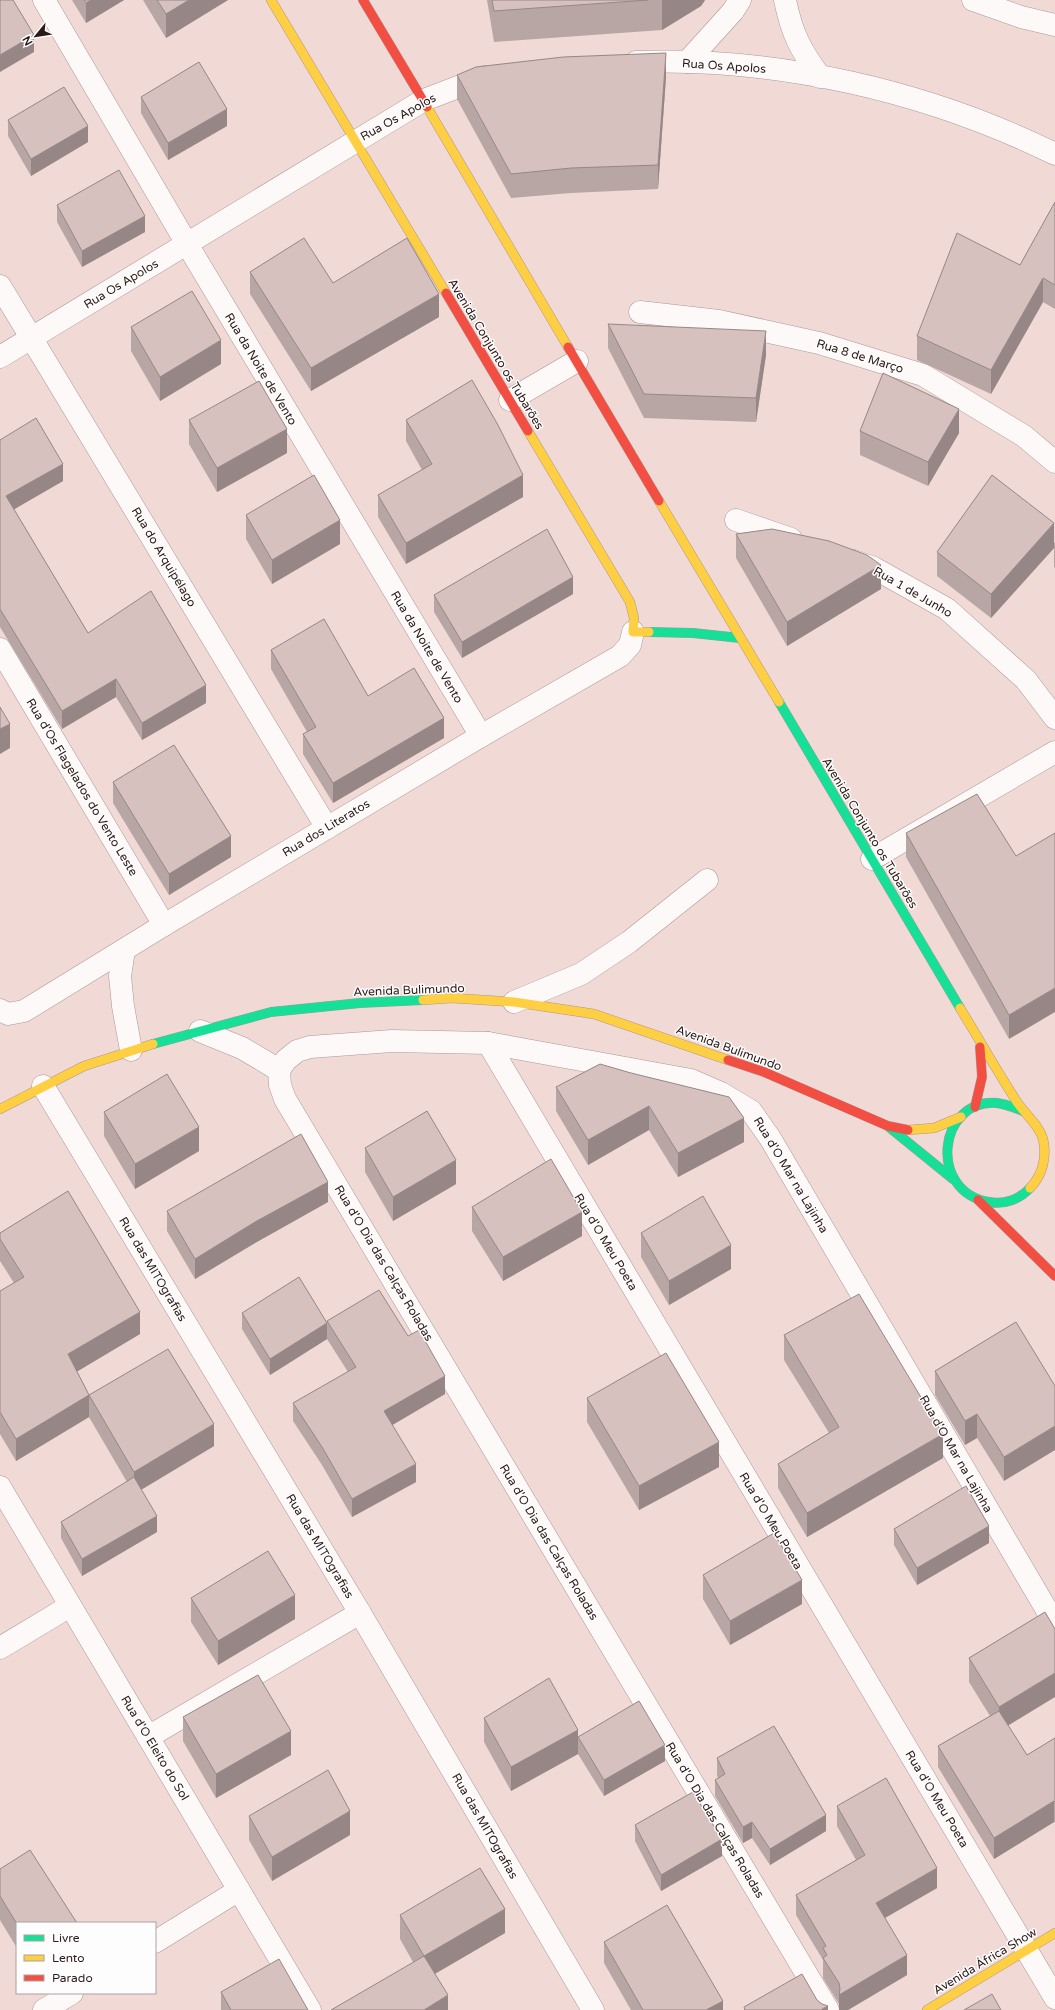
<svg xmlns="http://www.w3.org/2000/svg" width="1055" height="2010" font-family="'Varela Round',sans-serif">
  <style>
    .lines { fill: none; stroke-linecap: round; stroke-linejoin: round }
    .street-casing { stroke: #ab9895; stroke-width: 23 }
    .fast-casing { stroke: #ab9895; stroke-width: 10 }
    .slow-casing { stroke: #ab9895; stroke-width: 10 }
    .jam-casing { stroke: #ab9895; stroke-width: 10 }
    .street { stroke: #fdf9f9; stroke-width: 22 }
    .fast { stroke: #16e098; stroke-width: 9 }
    .slow { stroke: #ffcf43; stroke-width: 9 }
    .jam { stroke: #f24e42; stroke-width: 9 }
    .wall { fill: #b8a6a4 }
    .shaded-wall { fill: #968786 }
    .building { fill: #d6c1bf; stroke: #968786 }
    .labels { text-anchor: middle; stroke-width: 3; stroke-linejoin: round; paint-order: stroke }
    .street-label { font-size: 12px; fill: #2c1917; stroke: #fdfdfd }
  </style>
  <rect width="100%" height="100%" fill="#f1d9d6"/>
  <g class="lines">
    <defs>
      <g id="street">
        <polyline points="44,0 187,244 481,736"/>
        <path d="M785,0C792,34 800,49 820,77"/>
        <polyline points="973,0 1021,17 1055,25"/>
        <path d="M636,62C779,57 927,91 1055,154"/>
        <polyline points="687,62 733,11 740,0"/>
        <polyline points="0,286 327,828"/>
        <polyline points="640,312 719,321 819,343 923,375 1024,436 1055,462"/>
        <polyline points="0,357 424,100 484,77"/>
        <polyline points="510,400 577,361"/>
        <polyline points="736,520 791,539"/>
        <polyline points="854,561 874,568 947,609 1026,680 1055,718"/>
        <polyline points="0,649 164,925"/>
        <polyline points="872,859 1055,752"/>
        <polyline points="124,950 120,976 123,1006 131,1050"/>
        <polyline points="514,1002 581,974 629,942 707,880"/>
        <polyline points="0,1010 8,1014 24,1011 164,925 481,736 620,656 630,645 633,632"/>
        <polyline points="200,1031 242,1048 279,1070"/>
        <polyline points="488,1043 1055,1998"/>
        <polyline points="279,1070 280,1085 285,1099 828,2010"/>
        <polyline points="279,1070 286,1060 297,1051 310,1047 392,1041 488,1043 691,1080 721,1093 751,1111 770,1138 1055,1624"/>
        <polyline points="43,1086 360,1613 593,2010"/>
        <polyline points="0,1487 310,2010"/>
        <polyline points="0,1648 70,1606"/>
        <polyline points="148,1737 360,1613"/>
        <polyline points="155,1942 239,1890"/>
        <polyline points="44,2010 72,1993"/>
      </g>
      <g id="fast">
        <polyline points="649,632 693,633 740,638"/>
        <polyline points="779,702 960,1008"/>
        <polyline points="153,1044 271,1012 360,1003 423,1000"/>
        <path d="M1023,1111C1015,1108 1006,1104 997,1103C937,1099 928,1192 989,1202C1005,1205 1020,1199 1030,1188"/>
        <polyline points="889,1127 953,1179"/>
      </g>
      <g id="slow">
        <polyline points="271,0 446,293"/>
        <polyline points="427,107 568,347"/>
        <polyline points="528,431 630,602 634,618 633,632 649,632"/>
        <polyline points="659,501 779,702"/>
        <polyline points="423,1000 452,998 514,1002 594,1014 728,1060"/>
        <path d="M960,1008C979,1039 997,1071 1017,1102C1025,1114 1039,1125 1043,1139C1047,1156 1043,1175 1030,1188"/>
        <polyline points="0,1109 84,1066 153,1044"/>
        <polyline points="908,1130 934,1128 961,1117"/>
        <polyline points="927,2010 1055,1933"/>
      </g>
      <g id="jam">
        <polyline points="363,0 427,107"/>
        <polyline points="446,293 528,431"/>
        <polyline points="568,347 659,501"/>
        <polyline points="728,1060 764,1072 888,1126 908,1130"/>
        <polyline points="975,1107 982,1077 980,1047"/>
        <polyline points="978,1200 1055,1276"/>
      </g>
    </defs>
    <use href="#street" class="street-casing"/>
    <use href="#fast" class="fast-casing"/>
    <use href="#slow" class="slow-casing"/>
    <use href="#jam" class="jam-casing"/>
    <use href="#street" class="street"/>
    <use href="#fast" class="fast"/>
    <use href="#slow" class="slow"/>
    <use href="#jam" class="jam"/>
  </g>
  <g class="wall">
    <polygon points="72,0 124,0 86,23"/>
    <polygon points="143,0 228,0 166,38"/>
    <polygon points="487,0 705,0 701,6 662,30 494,42"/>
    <polygon points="457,75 666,77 658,189 571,193 511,198 457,99"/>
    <polygon points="141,97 227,126 168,160 141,113"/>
    <polygon points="8,120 88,142 31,176 8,136"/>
    <polygon points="1055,202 1055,309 1043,302 991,394 917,360 917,336 1020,265"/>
    <polygon points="57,205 145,232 82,267 57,222"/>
    <polygon points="250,272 333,283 439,317 311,391 250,294"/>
    <polygon points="608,324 766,355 756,422 644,418 608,348"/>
    <polygon points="131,327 221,364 160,401 131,351"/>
    <polygon points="189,420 287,453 217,492 189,444"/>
    <polygon points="406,420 523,497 406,564 378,517 378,495 422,470 406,441"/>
    <polygon points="860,431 959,433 928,486 860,455"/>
    <polygon points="0,440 63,481 14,509 88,633 206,703 142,740 116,697 62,729 0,627"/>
    <polygon points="246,515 340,544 272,584 246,539"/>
    <polygon points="736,534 881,589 787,646 736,558"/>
    <polygon points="1055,542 1055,568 1054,567 1054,543"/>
    <polygon points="1054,548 991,618 937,576 937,552"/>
    <polygon points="573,594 462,658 434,612 434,595"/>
    <polygon points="271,650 368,696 444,738 333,803 303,754 303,734 307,732 271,669"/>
    <polygon points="113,782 231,857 169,895 113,803"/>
    <polygon points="906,833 1016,856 1009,1039 906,857"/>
    <polygon points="600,1064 744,1142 678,1177 649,1130 588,1165 556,1111 556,1087"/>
    <polygon points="104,1112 199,1151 135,1189 104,1136"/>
    <polygon points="365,1148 456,1184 393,1221 365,1172"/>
    <polygon points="328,1202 255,1243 195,1279 167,1231 167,1211"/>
    <polygon points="472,1207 582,1236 503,1281 472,1231"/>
    <polygon points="0,1233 140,1334 77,1371 89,1395 214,1446 141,1490 157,1532 82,1576 61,1538 61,1522 127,1482 89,1417 16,1461 0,1434 0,1291 14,1283 0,1261"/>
    <polygon points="641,1233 731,1269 669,1305 641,1257"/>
    <polygon points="242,1313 327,1323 327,1321 408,1336 445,1394 392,1425 416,1482 352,1517 322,1465 293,1421 293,1403 348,1372 327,1339 270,1375 242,1329"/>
    <polygon points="1016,1322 1004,1481 977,1438 965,1445 935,1395 935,1371"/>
    <polygon points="784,1335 943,1458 807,1537 778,1488 778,1464 829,1433 784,1360"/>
    <polygon points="587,1398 719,1467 639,1510 587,1422"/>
    <polygon points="894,1529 989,1543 917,1585 894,1545"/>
    <polygon points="703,1575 802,1604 730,1645 703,1599"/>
    <polygon points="191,1598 295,1619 218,1665 191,1622"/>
    <polygon points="1045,1612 1008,1726 1027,1755 1055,1738 1055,1823 1054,1822 994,1859 938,1767 938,1746 990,1716 969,1682 969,1658"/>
    <polygon points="183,1717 291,1755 216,1798 183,1741"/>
    <polygon points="484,1718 578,1737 665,1761 604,1796 578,1754 511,1791 484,1742"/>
    <polygon points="717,1758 826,1831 770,1865 752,1838 743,1843 715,1796 715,1780 718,1778 717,1775"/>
    <polygon points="837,1806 937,1888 885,1918 907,1975 848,2010 839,2010 839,2004 823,1978 823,1960 796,1915 796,1895 856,1860 837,1826"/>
    <polygon points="249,1816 350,1835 272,1881 249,1840"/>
    <polygon points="635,1825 722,1856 661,1891 635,1841"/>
    <polygon points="0,1869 17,1923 17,1948 0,1920"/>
    <polygon points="400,1915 505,1933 435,1974 448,2010 413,1962 400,1939"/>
    <polygon points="604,1942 723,2010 631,2010 604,1963"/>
    <polygon points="221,1992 308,2010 221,2010"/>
  </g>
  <g class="shaded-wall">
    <polygon points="91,0 124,0 86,23 86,3"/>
    <polygon points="189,0 228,0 166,38 166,14"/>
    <polygon points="662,0 705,0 701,6 662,30"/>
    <polygon points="34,35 34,52 0,72 0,55"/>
    <polygon points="666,53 666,77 658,189 658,165"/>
    <polygon points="227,109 227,126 168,160 168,143"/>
    <polygon points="88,126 88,142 31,176 31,159"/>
    <polygon points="145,216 145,232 82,267 82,251"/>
    <polygon points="1043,278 1043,302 991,394 991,370"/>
    <polygon points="439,294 439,317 311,391 311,368"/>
    <polygon points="766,331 766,355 756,422 756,398"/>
    <polygon points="221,340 221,364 160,401 160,377"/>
    <polygon points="959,409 959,433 928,486 928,462"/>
    <polygon points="287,429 287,453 217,492 217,468"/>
    <polygon points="63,464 63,481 6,514 6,496"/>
    <polygon points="523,475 523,497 406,564 406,543"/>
    <polygon points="340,520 340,544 272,584 272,560"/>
    <polygon points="1054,523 1054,548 991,618 991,594"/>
    <polygon points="881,565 881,589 787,646 787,622"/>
    <polygon points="573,577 573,594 462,658 462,642"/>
    <polygon points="116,679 116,697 62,729 62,711"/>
    <polygon points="206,685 206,703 142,740 142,723"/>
    <polygon points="444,718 444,738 333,803 333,783"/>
    <polygon points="10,724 10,748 0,754 0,729"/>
    <polygon points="231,836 231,857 169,895 169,874"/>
    <polygon points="1055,988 1055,1012 1009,1039 1009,1015"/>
    <polygon points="649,1106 649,1130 588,1165 588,1140"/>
    <polygon points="744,1118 744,1142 678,1177 678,1153"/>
    <polygon points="199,1127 199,1151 135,1189 135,1164"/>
    <polygon points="456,1160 456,1184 393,1221 393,1197"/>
    <polygon points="328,1182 328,1202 255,1243 195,1279 195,1259 255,1222"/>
    <polygon points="582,1212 582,1236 503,1281 503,1257"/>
    <polygon points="731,1245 731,1269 669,1305 669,1281"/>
    <polygon points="140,1312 140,1334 68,1377 68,1354"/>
    <polygon points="327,1323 327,1339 270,1375 270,1359"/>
    <polygon points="445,1376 445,1394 384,1430 384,1411"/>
    <polygon points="89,1395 89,1417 16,1461 16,1439"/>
    <polygon points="977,1414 977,1438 965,1445 965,1421"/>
    <polygon points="214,1424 214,1446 134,1494 134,1472"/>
    <polygon points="1055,1426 1055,1450 1004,1481 1004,1457"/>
    <polygon points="943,1434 943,1458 807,1537 807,1513"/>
    <polygon points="719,1442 719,1467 639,1510 639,1486"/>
    <polygon points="416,1464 416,1482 352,1517 352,1499"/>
    <polygon points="157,1516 157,1532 82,1576 82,1559"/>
    <polygon points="989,1526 989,1543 917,1585 917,1568"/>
    <polygon points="802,1580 802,1604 730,1645 730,1621"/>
    <polygon points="295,1595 295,1619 218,1665 218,1641"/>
    <polygon points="1055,1673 1055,1697 999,1731 999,1707"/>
    <polygon points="578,1730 578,1754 511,1791 511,1767"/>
    <polygon points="291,1731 291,1755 216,1798 216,1774"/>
    <polygon points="665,1745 665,1761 604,1796 604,1780"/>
    <polygon points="1054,1801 1054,1822 994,1859 994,1838"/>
    <polygon points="350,1811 350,1835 272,1881 272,1857"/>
    <polygon points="826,1815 826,1831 770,1865 770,1849"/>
    <polygon points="752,1822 752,1838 743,1843 743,1827"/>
    <polygon points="722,1839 722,1856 661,1891 661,1875"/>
    <polygon points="937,1868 937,1888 876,1923 876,1903"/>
    <polygon points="505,1909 505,1933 424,1980 424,1956"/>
    <polygon points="907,1955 907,1975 848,2010 839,2010 839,1995"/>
    <polygon points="448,1995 448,2010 424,2010"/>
    <polygon points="723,2001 723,2010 706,2010"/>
    <polygon points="828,2006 828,2010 822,2010 822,2009"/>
  </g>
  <g class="building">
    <polygon points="0,0 13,0 34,35 0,55"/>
    <polygon points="84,0 91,0 86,3"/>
    <polygon points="157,0 189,0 166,14"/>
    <polygon points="492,0 648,0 494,11"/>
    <polygon points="666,53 658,165 571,168 511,174 457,75 476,67 563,57"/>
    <polygon points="199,62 227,109 168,143 141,97"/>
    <polygon points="64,87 88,126 31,159 8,120"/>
    <polygon points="119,170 145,216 82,251 57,205"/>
    <polygon points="1055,202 1055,285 1043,278 991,370 917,336 957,233 1020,265"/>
    <polygon points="304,238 333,283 407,238 439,294 311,368 250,272"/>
    <polygon points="192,291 221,340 160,377 131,327"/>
    <polygon points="608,324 766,331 756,398 644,394"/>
    <polygon points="883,373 959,409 928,462 860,431"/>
    <polygon points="472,380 498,425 523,475 406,543 378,495 432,464 406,420"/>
    <polygon points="259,381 287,429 217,468 189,420"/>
    <polygon points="36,418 63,464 6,496 88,633 151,591 206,685 142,723 116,679 62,711 0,609 0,440"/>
    <polygon points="314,475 340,520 272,560 246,515"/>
    <polygon points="992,475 1054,523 991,594 937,552"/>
    <polygon points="547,529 573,577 462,642 434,595"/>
    <polygon points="772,529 829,541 867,555 881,565 787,622 736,534"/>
    <polygon points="324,619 368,696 414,668 444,718 333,783 303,734 316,727 271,650"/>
    <polygon points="0,707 10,724 0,729"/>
    <polygon points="174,745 231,836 169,874 113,782"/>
    <polygon points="977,794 1016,856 1055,833 1055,988 1009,1015 906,833"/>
    <polygon points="600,1064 631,1073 729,1097 744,1118 678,1153 649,1106 588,1140 556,1087"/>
    <polygon points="167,1074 199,1127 135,1164 104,1112"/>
    <polygon points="427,1111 456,1160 393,1197 365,1148"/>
    <polygon points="301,1134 328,1182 255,1222 195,1259 167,1211"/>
    <polygon points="551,1159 582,1212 503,1257 472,1207"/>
    <polygon points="68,1191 140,1312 68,1354 89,1395 168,1349 214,1424 134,1472 89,1395 16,1439 0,1412 0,1291 24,1277 0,1239 0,1233"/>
    <polygon points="703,1196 731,1245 669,1281 641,1233"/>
    <polygon points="299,1277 327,1323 270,1359 242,1313"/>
    <polygon points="379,1290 408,1336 419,1330 445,1376 384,1411 416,1464 352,1499 322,1447 293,1403 356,1367 327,1321"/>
    <polygon points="859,1294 943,1434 807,1513 778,1464 839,1427 784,1335"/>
    <polygon points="1016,1322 1055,1386 1055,1426 1004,1457 977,1414 965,1421 935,1371"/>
    <polygon points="666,1353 719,1442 639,1486 587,1398"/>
    <polygon points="134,1477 157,1516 82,1559 61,1522"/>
    <polygon points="966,1486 989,1526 917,1568 894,1529"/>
    <polygon points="774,1533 802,1580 730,1621 703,1575"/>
    <polygon points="268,1551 295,1595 218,1641 191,1598"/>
    <polygon points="1045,1612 1055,1629 1055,1673 999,1707 969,1658"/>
    <polygon points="258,1675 291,1731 216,1774 183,1717"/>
    <polygon points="549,1678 578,1730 511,1767 484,1718"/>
    <polygon points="639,1701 665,1745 604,1780 578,1737"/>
    <polygon points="999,1711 1027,1755 1055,1738 1055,1802 1054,1801 994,1838 938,1746"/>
    <polygon points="774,1726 826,1815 770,1849 752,1822 743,1827 715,1780 725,1774 717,1758"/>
    <polygon points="328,1770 350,1811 272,1857 249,1816"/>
    <polygon points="886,1778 937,1868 876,1903 907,1955 839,1995 840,1989 839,1983 823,1958 827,1955 823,1948 826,1946 796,1895 865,1855 837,1806"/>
    <polygon points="693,1792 722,1839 661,1875 635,1825"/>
    <polygon points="30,1850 77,1923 17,1923 17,1924 0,1896 0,1869"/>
    <polygon points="480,1868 505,1909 424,1956 400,1915"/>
    <polygon points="667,1905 723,2001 706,2010 643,2010 604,1942"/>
    <polygon points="424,1956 448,1995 424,2010 331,2010"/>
    <polygon points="279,1959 308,2010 231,2010 221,1992"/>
    <polygon points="802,1974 817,2000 822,2004 828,2006 822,2009 823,2010 745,2010 744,2007"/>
    <polygon points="992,1994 1001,2010 964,2010"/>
  </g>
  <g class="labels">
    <g class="street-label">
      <text transform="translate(724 66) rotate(4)" y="4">Rua Os Apolos</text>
      <text transform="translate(398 117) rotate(-29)" y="4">Rua Os Apolos</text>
      <text transform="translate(121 284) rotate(-31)" y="4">Rua Os Apolos</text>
      <text transform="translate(496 354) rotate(59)" y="4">Avenida Conjunto os Tubarões</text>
      <text transform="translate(860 356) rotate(17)" y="4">Rua 8 de Março</text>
      <text transform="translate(261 369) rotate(59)" y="4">Rua da Noite de Vento</text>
      <text transform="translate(164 557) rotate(59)" y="4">Rua do Arquipélago</text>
      <text transform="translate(913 592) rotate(30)" y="4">Rua 1 de Junho</text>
      <text transform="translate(427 647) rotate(59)" y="4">Rua da Noite de Vento</text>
      <text transform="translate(82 787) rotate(59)" y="4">Rua d'Os Flagelados do Vento Leste</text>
      <text transform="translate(326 828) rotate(-31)" y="4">Rua dos Literatos</text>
      <text transform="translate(870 833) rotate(59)" y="4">Avenida Conjunto os Tubarões</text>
      <text transform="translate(409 990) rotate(-2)" y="4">Avenida Bulimundo</text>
      <text transform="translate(729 1048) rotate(20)" y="4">Avenida Bulimundo</text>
      <text transform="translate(791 1175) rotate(59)" y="4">Rua d'O Mar na Lajinha</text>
      <text transform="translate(606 1242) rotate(59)" y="4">Rua d'O Meu Poeta</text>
      <text transform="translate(384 1263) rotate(59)" y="4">Rua d'O Dia das Calças Roladas</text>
      <text transform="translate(153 1269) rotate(59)" y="4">Rua das MITOgrafias</text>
      <text transform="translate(956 1454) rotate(60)" y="4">Rua d'O Mar na Lajinha</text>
      <text transform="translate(771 1521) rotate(59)" y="4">Rua d'O Meu Poeta</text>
      <text transform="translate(549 1542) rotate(59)" y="4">Rua d'O Dia das Calças Roladas</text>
      <text transform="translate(320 1546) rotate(59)" y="4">Rua das MITOgrafias</text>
      <text transform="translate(155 1748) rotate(59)" y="4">Rua d'O Eleito do Sol</text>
      <text transform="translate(937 1799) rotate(59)" y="4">Rua d'O Meu Poeta</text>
      <text transform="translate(715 1820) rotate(59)" y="4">Rua d'O Dia das Calças Roladas</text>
      <text transform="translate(485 1826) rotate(60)" y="4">Rua das MITOgrafias</text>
      <text transform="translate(985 1961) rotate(-31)" y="4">Avenida África Show</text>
    </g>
  </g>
  <rect x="16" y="1922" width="140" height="72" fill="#fdfdfd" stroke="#a9a2a1"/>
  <rect x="24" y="1935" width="20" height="6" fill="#16e098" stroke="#a9a2a1"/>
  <text x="52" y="1942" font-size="12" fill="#2c1917">Livre</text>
  <rect x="24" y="1955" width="20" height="6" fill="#ffcf43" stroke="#a9a2a1"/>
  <text x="52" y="1962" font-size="12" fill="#2c1917">Lento</text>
  <rect x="24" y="1975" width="20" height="6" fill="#f24e42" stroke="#a9a2a1"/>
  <text x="52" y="1982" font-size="12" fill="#2c1917">Parado</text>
  <g transform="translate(36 36) rotate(240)" stroke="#fdfdfd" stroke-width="3" paint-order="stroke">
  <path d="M0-3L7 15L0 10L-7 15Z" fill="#2c1917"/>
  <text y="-6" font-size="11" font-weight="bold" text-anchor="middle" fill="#2c1917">N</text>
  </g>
</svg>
